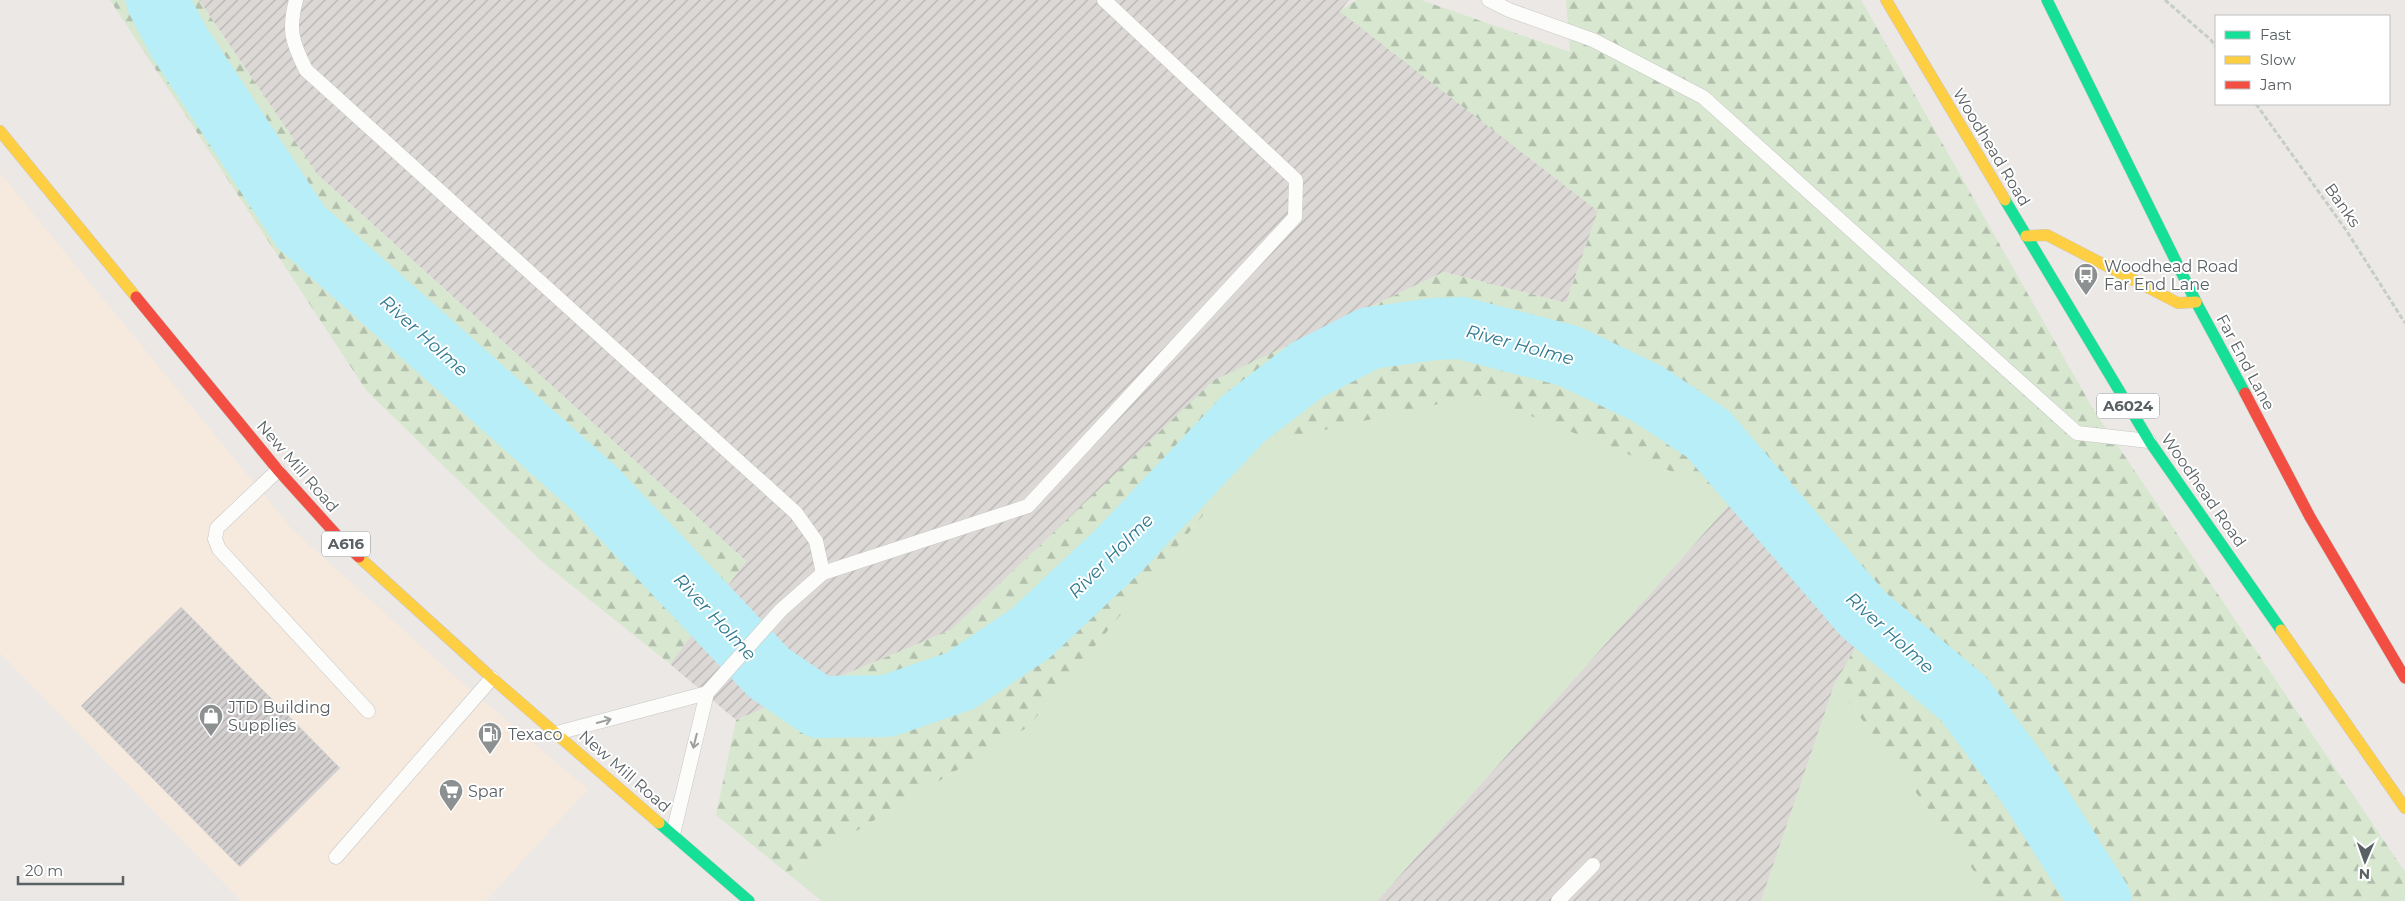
<svg xmlns="http://www.w3.org/2000/svg" width="2405" height="901" font-family="Montserrat,sans-serif">
  <style>
    .commercial { fill: #f6e9dd }
    .industrial { fill: url(#industrial-furrows) }
    .grass { fill: #d8e7cf }
    .forest { fill: url(#forest-firs) }
    .lines { fill: none; stroke-linecap: round; stroke-linejoin: round }
    .river { stroke: #b7eef7; stroke-width: 62 }
    .building { fill: url(#building-hatch); stroke: #dad7d4 }
    .lane-casing { stroke: #c7c7c7; stroke-width: 15 }
    .fast-casing { stroke: #c7c7c7; stroke-width: 12 }
    .slow-casing { stroke: #c7c7c7; stroke-width: 12 }
    .jam-casing { stroke: #c7c7c7; stroke-width: 12 }
    .path { stroke: #c6cdc7; stroke-width: 3; stroke-dasharray: 5 2.5; stroke-linecap: butt }
    .lane { stroke: #fcfcfb; stroke-width: 14 }
    .fast { stroke: #16e098; stroke-width: 11 }
    .slow { stroke: #ffcf43; stroke-width: 11 }
    .jam { stroke: #f24e42; stroke-width: 11 }
    .oneway { stroke: #9b9fa0 }
    .labels { text-anchor: middle; stroke-width: 4; stroke-linejoin: round; paint-order: stroke }
    .shield { fill: #fff; stroke: #8c9092; stroke-width: 1 }
    .shield-label { font-size: 15px; font-weight: bold; fill: #5a6164 }
    .street-label { font-size: 16px; fill: #5a6164; stroke: #fff }
    .poi-label { font-size: 16px; fill: #5a6164; stroke: #fff; text-anchor: start }
    .water-label { font-size: 18px; font-style: italic; fill: #317a90; stroke: #fff }
  </style>
  <defs>
    <pattern id="industrial-furrows" width="10" height="10" patternUnits="userSpaceOnUse" patternTransform="scale(1.25)"><rect width="10" height="10" fill="#dcd8d6"/><path d="M-1 1l2-2M0 10L10 0M9 11l2-2" fill="none" stroke="#b5b3b1"/></pattern>
    <pattern id="forest-firs" width="22" height="20" patternUnits="userSpaceOnUse" patternTransform="scale(1.25)"><rect width="22" height="20" fill="#d8e7cf"/><path d="M5 1l3.5 6h-7zM16 11l3.5 6h-7z" fill="#b2bfac"/></pattern>
    <pattern id="building-hatch" width="6" height="6" patternUnits="userSpaceOnUse" patternTransform="scale(1.25)"><rect width="6" height="6" fill="#d3d0cf"/><path d="M-1 1l2-2M0 6l6-6M5 7l2-2" fill="none" stroke="#aeacac"/></pattern>
  </defs>
  <rect width="100%" height="100%" fill="#ebe8e5"/>
  <polygon class="commercial" points="0,173 292,529 460,681 588,789 486,901 241,901 0,653"/>
  <g class="industrial">
    <polygon points="199,0 1349,0 1340,11 1598,211 1566,303 1444,272 1215,380 951,630 736,720 670,664 746,561 317,174"/>
    <polygon points="1736,497 1858,646 1835,683 1761,901 1377,901"/>
  </g>
  <g class="grass">
    <polygon points="1478,395 1736,497 1377,901 822,901 787,873 1028,727 1262,444"/>
    <polygon points="1835,683 1996,901 1761,901"/>
  </g>
  <g class="forest">
    <polygon points="110,0 199,0 317,174 746,561 670,664 540,560 366,390"/>
    <polygon points="1357,0 1421,0 1570,52 1566,0 1861,0 2093,409 2405,872 2405,901 1996,901 1835,683 1857,645 1736,497 1478,395 1262,444 1028,727 787,873 716,815 736,720 951,630 1214,380 1444,272 1566,303 1598,211 1339,11"/>
  </g>
  <g class="lines">
    <polyline class="river" points="157,0 179,42 301,227 596,490 769,673 819,707 887,706 960,681 1031,633 1119,550 1243,419 1307,370 1370,338 1434,329 1461,328 1569,356 1648,394 1708,434 1863,614 1964,699 2031,790 2101,901"/>
  </g>
  <polygon class="building" points="181,607 340,768 240,867 81,706"/>
  <g class="lines">
    <defs>
      <g id="lane">
        <path d="M296,0C288,30 292,42 306,70L796,513L816,541L823,573"/>
        <polyline points="1489,0 1509,10 1593,40 1703,97 2077,433 2149,441"/>
        <polyline points="278,470 217,528 215,539 219,549 368,711"/>
        <polyline points="557,733 707,693"/>
        <polyline points="673,834 707,693 781,610 823,573 1028,506 1295,217 1296,180 1104,0"/>
        <polyline points="336,857 492,678"/>
        <polyline points="1558,901 1593,865"/>
      </g>
      <g id="fast">
        <polyline points="2047,0 2196,302 2245,393"/>
        <polyline points="2005,200 2150,442 2281,630"/>
        <polyline points="659,823 749,901"/>
      </g>
      <g id="slow">
        <polyline points="1886,0 2005,200"/>
        <polyline points="0,131 136,297"/>
        <polyline points="2026,236 2047,235 2178,303 2196,302"/>
        <polyline points="359,557 492,678 659,823"/>
        <polyline points="2281,630 2405,808"/>
      </g>
      <g id="jam">
        <polyline points="136,297 278,470 342,541 359,557"/>
        <polyline points="2245,393 2310,517 2405,678"/>
      </g>
    </defs>
    <use href="#lane" class="lane-casing"/>
    <use href="#fast" class="fast-casing"/>
    <use href="#slow" class="slow-casing"/>
    <use href="#jam" class="jam-casing"/>
    <g class="path">
      <polyline points="2165,0 2211,40 2216,47"/>
      <polyline points="2256,104 2346,230 2405,323"/>
    </g>
    <use href="#lane" class="lane"/>
    <use href="#fast" class="fast"/>
    <use href="#slow" class="slow"/>
    <use href="#jam" class="jam"/>
  </g>
  <defs><path id="oneway-shaft" d="M-6 0H5M1.5-3L5.5 0L1.5 3" fill="none" stroke-width="1.6" stroke-linecap="round" stroke-linejoin="round" transform="scale(1.25)"/></defs>
  <g class="oneway">
    <use href="#oneway-shaft" transform="translate(604 721) rotate(-15)"/>
    <use href="#oneway-shaft" transform="translate(695 741) rotate(104)"/>
  </g>
  <defs>
    <symbol id="bus-pin" viewBox="-11 -11 22 30"><path d="M0 17L-7.5 6A9.5 9.5 0 1 1 7.5 6Z" fill="#8d9091" stroke="#fff"/><path d="M-5-6H5V4H4V6H2V4H-2V6H-4V4H-5ZM-3.5-4V0h7V-4ZM-3.5 1.2v1.5H-2V1.2ZM2 1.2v1.5H3.5V1.2Z" fill="#fff"/></symbol>
    <symbol id="shop-pin" viewBox="-11 -11 22 30"><path d="M0 17L-7.5 6A9.5 9.5 0 1 1 7.5 6Z" fill="#8d9091" stroke="#fff"/><path d="M-5-2.5h2.3a2.7 3.5 0 0 1 5.4 0H5L5.5 6h-11ZM-1.5-2.5h3a1.5 2.3 0 0 0-3 0Z" fill="#fff"/></symbol>
    <symbol id="fuel-pin" viewBox="-11 -11 22 30"><path d="M0 17L-7.5 6A9.5 9.5 0 1 1 7.5 6Z" fill="#8d9091" stroke="#fff"/><path d="M-5.5-6h7V0h2V4h1.3V-2.5L3-4.5l.8-.8L6-3V5H2.5V1h-1V6h-7ZM-4.2-4.7v3.2H.2V-4.7Z" fill="#fff"/></symbol>
    <symbol id="supermarket-pin" viewBox="-11 -11 22 30"><path d="M0 17L-7.5 6A9.5 9.5 0 1 1 7.5 6Z" fill="#8d9091" stroke="#fff"/><path d="M-6-5.5h2.5l.6 2H6L4.5 2H-2.5L-4.4-4H-6ZM-1.5 3.2a1.3 1.3 0 1 0 .1 0ZM3 3.2a1.3 1.3 0 1 0 .1 0Z" fill="#fff"/></symbol>
  </defs>
  <g fill-rule="evenodd">
    <use href="#bus-pin" x="2072" y="261" width="28" height="38"/>
    <use href="#shop-pin" x="197" y="702" width="28" height="38"/>
    <use href="#fuel-pin" x="476" y="720" width="28" height="38"/>
    <use href="#supermarket-pin" x="437" y="777" width="28" height="38"/>
  </g>
  <g class="labels">
    <g class="shield">
      <rect x="2097" y="393.5" width="62" height="25" rx="4"/>
      <rect x="322" y="531.5" width="48" height="25" rx="4"/>
    </g>
    <g class="shield-label">
      <text x="2128" y="411">A6024</text>
      <text x="346" y="549">A616</text>
    </g>
    <g class="street-label">
      <text transform="translate(1992 147) rotate(59)" y="6">Woodhead Road</text>
      <text transform="translate(2343 205) rotate(55)" y="6">Banks</text>
      <text transform="translate(2246 362) rotate(62)" y="6">Far End Lane</text>
      <text transform="translate(298 466) rotate(49)" y="6">New Mill Road</text>
      <text transform="translate(2204 490) rotate(55)" y="6">Woodhead Road</text>
      <text transform="translate(625 771) rotate(41)" y="6">New Mill Road</text>
    </g>
    <g class="poi-label">
      <text x="2104" y="272">Woodhead Road<tspan x="2104" dy="18">Far End Lane</tspan></text>
      <text x="228" y="713">JTD Building<tspan x="228" dy="18">Supplies</tspan></text>
      <text x="508" y="740">Texaco</text>
      <text x="468" y="797">Spar</text>
    </g>
    <g class="water-label">
      <text transform="translate(424 336) rotate(42)" y="6">River Holme</text>
      <text transform="translate(1520 345) rotate(15)" y="6">River Holme</text>
      <text transform="translate(1111 556) rotate(-45)" y="6">River Holme</text>
      <text transform="translate(715 617) rotate(47)" y="6">River Holme</text>
      <text transform="translate(1890 633) rotate(42)" y="6">River Holme</text>
    </g>
  </g>
  <rect x="2215" y="15" width="175" height="90" fill="#ffffff" stroke="#bdc0c1"/>
  <rect x="2225" y="31" width="25" height="8" fill="#16e098" stroke="#bdc0c1"/>
  <text x="2260" y="40" font-size="15" fill="#5a6164">Fast</text>
  <rect x="2225" y="56" width="25" height="8" fill="#ffcf43" stroke="#bdc0c1"/>
  <text x="2260" y="65" font-size="15" fill="#5a6164">Slow</text>
  <rect x="2225" y="81" width="25" height="8" fill="#f24e42" stroke="#bdc0c1"/>
  <text x="2260" y="90" font-size="15" fill="#5a6164">Jam</text>
  <g transform="translate(2365 861) rotate(182)" stroke="#ffffff" stroke-width="4" paint-order="stroke">
  <path d="M0-4L9 19L0 12L-9 19Z" fill="#5a6164"/>
  <text y="-8" font-size="14" font-weight="bold" text-anchor="middle" fill="#5a6164">N</text>
  </g>
  <path d="M18 876v8h105v-8" fill="none" stroke="#5a6164" stroke-width="2.5"/>
  <text x="25" y="876" font-size="15" fill="#5a6164" stroke="#ffffff" stroke-width="4" paint-order="stroke">20 m</text>
</svg>
